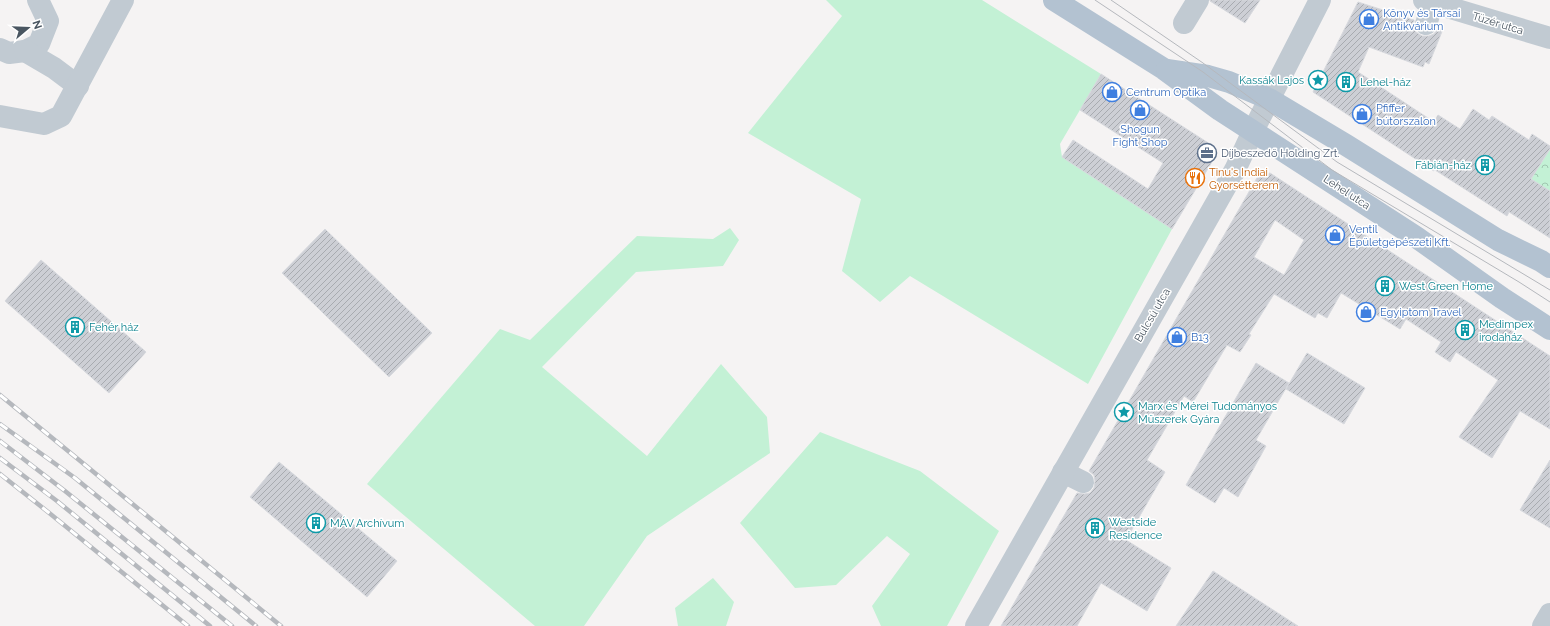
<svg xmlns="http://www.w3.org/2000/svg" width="1550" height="626" font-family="Raleway,sans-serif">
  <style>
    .green { fill: #c3f1d5 }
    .forest { fill: url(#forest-crowns) }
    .building { fill: url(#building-hatch); stroke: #d7d9de; fill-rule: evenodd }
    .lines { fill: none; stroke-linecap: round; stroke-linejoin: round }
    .minor { stroke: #c1cad2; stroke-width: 22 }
    .major { stroke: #b3c2d1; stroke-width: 22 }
    .tram { stroke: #b5b8bd; stroke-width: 1 }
    .rail-casing { stroke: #b5b8bd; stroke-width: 4.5 }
    .rail { stroke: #fff; stroke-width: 3; stroke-dasharray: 9; stroke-linecap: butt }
    .labels { text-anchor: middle; stroke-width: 3; stroke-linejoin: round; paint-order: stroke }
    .shop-label { font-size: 11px; fill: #366cbe; stroke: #fff; text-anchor: start }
    .street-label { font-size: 11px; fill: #4a5661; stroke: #fff }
    .culture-label { font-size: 11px; fill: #0d838f; stroke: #fff; text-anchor: start }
    .service-label { font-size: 11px; fill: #4e5e75; stroke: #fff; text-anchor: start }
    .food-label { font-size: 11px; fill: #c56008; stroke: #fff; text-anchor: start }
  </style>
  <defs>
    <pattern id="forest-crowns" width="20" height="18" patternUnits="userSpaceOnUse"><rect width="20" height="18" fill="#c3f1d5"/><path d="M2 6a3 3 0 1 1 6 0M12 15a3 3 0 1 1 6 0" fill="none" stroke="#a0c6b0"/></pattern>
    <pattern id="building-hatch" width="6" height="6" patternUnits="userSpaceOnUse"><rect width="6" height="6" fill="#cdcfd5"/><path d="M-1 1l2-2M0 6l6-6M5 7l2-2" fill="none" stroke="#a8abb0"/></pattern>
  </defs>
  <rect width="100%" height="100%" fill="#f5f3f3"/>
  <g class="green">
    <polygon points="826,0 982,0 1101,74 1060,144 1062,157 1172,229 1088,384 910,276 880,302 842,271 861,199 748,133 842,16"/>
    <polygon points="730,228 739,240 723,266 636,272 542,367 647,456 721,364 767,417 770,453 647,536 584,626 535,626 367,484 500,329 530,340 637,236 713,239"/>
    <polygon points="820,432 920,471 999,531 947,626 881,626 872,606 910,554 887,536 836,585 795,588 740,523"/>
    <polygon points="713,578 734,602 726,626 678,626 675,608"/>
  </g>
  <polygon class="forest" points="1550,149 1550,191 1531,179"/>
  <g class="building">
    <polygon points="1210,0 1260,0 1245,23 1210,1"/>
    <polygon points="1358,2 1414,20 1414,26 1416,32 1422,36 1429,36 1434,34 1438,28 1443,29 1429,64 1425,62 1423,67 1369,47 1358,72 1434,122 1438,115 1460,129 1473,109 1489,120 1492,116 1529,140 1532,134 1550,146 1550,149 1531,179 1550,191 1550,238 1509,212 1507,216 1435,170 1434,171 1313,92"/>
    <polygon points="1101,74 1213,146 1216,155 1172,229 1062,157 1073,140 1148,189 1163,163 1080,110"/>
    <path d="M1270,173L1550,356V429L1520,411L1492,458L1459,437L1498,380L1456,352L1450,362L1435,352L1441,342L1406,319L1400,329L1341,293L1327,318L1318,313L1315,318L1274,294L1249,334L1251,335L1240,352L1227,345L1193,402L1184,396L1147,460L1165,472L1126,540L1171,568L1147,611L1101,583L1077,626H1001L1077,493L1084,494L1090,493L1094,488L1095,481L1094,475L1089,471L1258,176ZM1275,220L1304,240L1284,275L1254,257Z"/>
    <polygon points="325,229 432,333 389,377 282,273"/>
    <polygon points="41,260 146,352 109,393 5,301"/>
    <polygon points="1307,353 1365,388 1344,424 1286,389"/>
    <polygon points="1256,363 1289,383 1256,440 1266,446 1238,497 1224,488 1215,503 1186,485"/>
    <polygon points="1550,460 1550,528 1520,510"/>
    <polygon points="279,462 397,561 367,597 250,497"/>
    <polygon points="1213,571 1298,626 1176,626"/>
  </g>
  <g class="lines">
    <g class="minor">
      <polyline points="1424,0 1550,38"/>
      <polyline points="1184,23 1198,0"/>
      <polyline points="1426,24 1433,3"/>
      <polyline points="0,49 9,53 25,51 39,44 48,21 38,0"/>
      <polyline points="25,51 54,68 78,86"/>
      <polyline points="0,116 44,124 61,116 123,0"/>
      <polyline points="1063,472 1083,482"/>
      <polyline points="976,626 1235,170 1253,131 1320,0"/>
      <polyline points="1543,626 1550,614"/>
    </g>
    <g class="major">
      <polyline points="1054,0 1164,69 1220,110 1416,237 1502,298 1550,329"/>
      <polyline points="1167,70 1208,76 1229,82 1269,99 1346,145 1498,240 1541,261 1550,267"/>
    </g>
    <g class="tram">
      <polyline points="1095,0 1203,72 1332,170 1519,282 1550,302"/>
      <polyline points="1111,0 1203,63 1337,162 1550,290"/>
    </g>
    <defs>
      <g id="rail">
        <polyline points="0,395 281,626"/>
        <polyline points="0,424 75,478 256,626"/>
        <polyline points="0,441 65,491 232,626"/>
        <polyline points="0,458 57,501 210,626"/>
        <polyline points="0,474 48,512 188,626"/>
      </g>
    </defs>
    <use href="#rail" class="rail-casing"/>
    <use href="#rail" class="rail"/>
  </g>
  <defs>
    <symbol id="shop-ring" viewBox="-11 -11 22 22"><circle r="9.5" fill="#fff" stroke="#3f7fe0" stroke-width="1.5"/><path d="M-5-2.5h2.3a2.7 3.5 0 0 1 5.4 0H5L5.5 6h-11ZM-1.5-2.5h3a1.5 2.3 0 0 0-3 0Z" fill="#3f7fe0"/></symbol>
    <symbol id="sight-ring" viewBox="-11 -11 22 22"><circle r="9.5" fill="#fff" stroke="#0f9aa8" stroke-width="1.5"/><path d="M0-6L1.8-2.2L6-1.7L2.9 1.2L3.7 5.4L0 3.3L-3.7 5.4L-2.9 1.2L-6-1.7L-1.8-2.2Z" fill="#0f9aa8"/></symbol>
    <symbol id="building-ring" viewBox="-11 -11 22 22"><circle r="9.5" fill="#fff" stroke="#0f9aa8" stroke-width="1.5"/><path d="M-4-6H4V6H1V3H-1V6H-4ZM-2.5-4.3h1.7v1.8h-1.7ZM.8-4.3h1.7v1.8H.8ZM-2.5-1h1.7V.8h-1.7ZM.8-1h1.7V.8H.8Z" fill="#0f9aa8"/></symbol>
    <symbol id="office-ring" viewBox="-11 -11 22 22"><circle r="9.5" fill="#fff" stroke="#5c6f8a" stroke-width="1.5"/><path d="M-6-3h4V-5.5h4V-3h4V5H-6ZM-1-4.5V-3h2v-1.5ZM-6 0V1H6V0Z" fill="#5c6f8a"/></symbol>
    <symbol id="restaurant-ring" viewBox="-11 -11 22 22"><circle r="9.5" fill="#fff" stroke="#e8710a" stroke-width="1.5"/><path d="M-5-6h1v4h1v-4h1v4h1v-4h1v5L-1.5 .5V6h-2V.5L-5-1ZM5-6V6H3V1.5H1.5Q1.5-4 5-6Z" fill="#e8710a"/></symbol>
  </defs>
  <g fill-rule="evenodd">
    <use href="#shop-ring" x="1358" y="8" width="22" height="22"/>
    <use href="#sight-ring" x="1307" y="69" width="22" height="22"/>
    <use href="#building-ring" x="1335" y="71" width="22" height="22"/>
    <use href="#shop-ring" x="1101" y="81" width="22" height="22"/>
    <use href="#shop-ring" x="1129" y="99" width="22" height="22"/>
    <use href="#shop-ring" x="1351" y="103" width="22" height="22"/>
    <use href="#office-ring" x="1196" y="142" width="22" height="22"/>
    <use href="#building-ring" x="1474" y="154" width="22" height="22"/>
    <use href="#restaurant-ring" x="1184" y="167" width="22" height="22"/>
    <use href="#shop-ring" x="1324" y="224" width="22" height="22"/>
    <use href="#building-ring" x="1374" y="275" width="22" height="22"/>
    <use href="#shop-ring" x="1355" y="301" width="22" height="22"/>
    <use href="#building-ring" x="64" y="316" width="22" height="22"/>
    <use href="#building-ring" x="1454" y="319" width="22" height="22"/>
    <use href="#shop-ring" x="1166" y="326" width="22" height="22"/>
    <use href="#sight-ring" x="1113" y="401" width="22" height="22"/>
    <use href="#building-ring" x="305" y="512" width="22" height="22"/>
    <use href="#building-ring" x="1084" y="517" width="22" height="22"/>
  </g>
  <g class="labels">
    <g class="shop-label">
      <text x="1383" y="17">Könyv és Társai<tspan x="1383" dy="13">Antikvárium</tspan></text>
      <text x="1126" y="96">Centrum Optika</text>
      <text x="1376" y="112">Pfiffer<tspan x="1376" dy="13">bútorszalon</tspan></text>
      <text x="1140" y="133" text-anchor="middle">Shogun<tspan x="1140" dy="13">Fight Shop</tspan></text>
      <text x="1349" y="233">Ventil<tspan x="1349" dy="13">Épületgépészeti Kft.</tspan></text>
      <text x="1380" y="316">Egyiptom Travel</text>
      <text x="1191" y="341">B13</text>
    </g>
    <g class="street-label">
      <text transform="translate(1498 23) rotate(17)" y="4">Tüzér utca</text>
      <text transform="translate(1347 192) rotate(33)" y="4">Lehel utca</text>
      <text transform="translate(1152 315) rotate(-60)" y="4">Bulcsú utca</text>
    </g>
    <g class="culture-label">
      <text x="1304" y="84" text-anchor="end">Kassák Lajos</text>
      <text x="1360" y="86">Lehel-ház</text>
      <text x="1471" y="169" text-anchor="end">Fábián-ház</text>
      <text x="1399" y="290">West Green Home</text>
      <text x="1479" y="328">Medimpex<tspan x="1479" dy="13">irodaház</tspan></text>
      <text x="89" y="331">Fehér ház</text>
      <text x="1138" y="410">Marx és Mérei Tudományos<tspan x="1138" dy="13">Műszerek Gyára</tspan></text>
      <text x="1109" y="526">Westside<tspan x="1109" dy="13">Residence</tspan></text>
      <text x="330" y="527">MÁV Archívum</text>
    </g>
    <g class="service-label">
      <text x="1221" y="157">Díjbeszedő Holding Zrt.</text>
    </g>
    <g class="food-label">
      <text x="1209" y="176">Tinu's Indiai<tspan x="1209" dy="13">Gyorsétterem</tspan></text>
    </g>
  </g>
  <g transform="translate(28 28) rotate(71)" stroke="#ffffff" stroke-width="3" paint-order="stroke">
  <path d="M0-3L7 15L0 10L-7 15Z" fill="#4a5661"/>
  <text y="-6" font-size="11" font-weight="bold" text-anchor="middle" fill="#4a5661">N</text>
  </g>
</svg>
